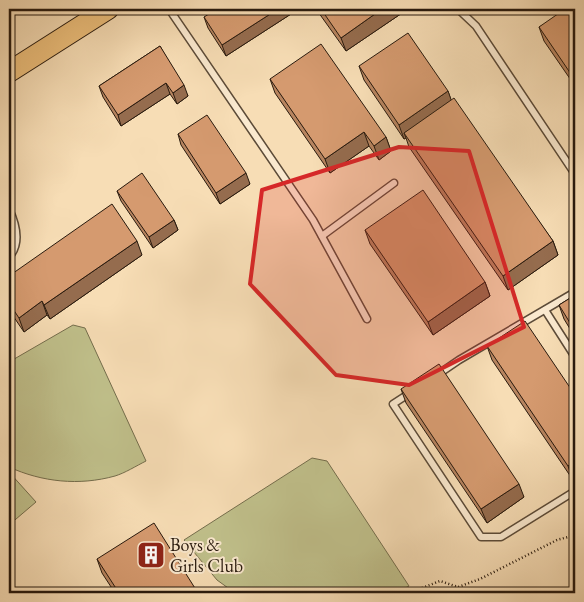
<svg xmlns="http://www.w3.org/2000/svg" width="584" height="602" font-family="'EB Garamond',serif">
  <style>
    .pitch { fill: #c0c08b; stroke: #746d4c }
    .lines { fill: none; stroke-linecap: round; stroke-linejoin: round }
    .service-casing { stroke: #5c4b38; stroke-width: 9 }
    .primary-casing { stroke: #281a0e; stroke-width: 22 }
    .path { stroke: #281a0e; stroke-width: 2.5; stroke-dasharray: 1 2.5; stroke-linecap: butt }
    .service { stroke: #fae9cf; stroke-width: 6 }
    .primary { stroke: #ecbe7a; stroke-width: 20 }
    .wall { fill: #b7845f; stroke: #281a0e }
    .shaded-wall { fill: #956c4e; stroke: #281a0e }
    .building { fill: #d59a6f; stroke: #281a0e }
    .marked { fill: #d62828; fill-opacity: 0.2; stroke: #d62828; stroke-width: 4; stroke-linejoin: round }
    .labels { text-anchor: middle; stroke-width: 4; stroke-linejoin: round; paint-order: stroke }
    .poi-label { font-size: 18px; fill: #281a0e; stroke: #fae9cf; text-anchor: start }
  </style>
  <rect width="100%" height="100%" fill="#f7ddb5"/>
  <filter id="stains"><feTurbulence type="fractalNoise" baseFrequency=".004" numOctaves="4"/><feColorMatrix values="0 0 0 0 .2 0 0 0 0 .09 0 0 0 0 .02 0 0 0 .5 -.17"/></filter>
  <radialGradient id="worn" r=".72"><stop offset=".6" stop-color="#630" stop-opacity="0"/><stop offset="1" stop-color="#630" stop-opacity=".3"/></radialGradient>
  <g class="pitch">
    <path d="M73,325L85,328L146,461C136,466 125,473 115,476C79,486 42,482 9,467V362Z"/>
    <polygon points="312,458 327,461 409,586 396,593 235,593 217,580 184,540"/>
    <polygon points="9,472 36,502 9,525"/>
  </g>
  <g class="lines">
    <defs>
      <g id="service">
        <polyline points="169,9 313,220 367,319"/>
        <polyline points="458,9 476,26 575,174"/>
        <path d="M9,209C16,224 22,243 9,257"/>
        <polyline points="322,236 394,183"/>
        <polyline points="545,310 575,357"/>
        <polyline points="437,375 459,360 575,292"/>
        <polyline points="410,393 393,404 481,537 501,537 575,491"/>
      </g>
      <polyline id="primary" points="9,72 108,9"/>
    </defs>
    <use href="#service" class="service-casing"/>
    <use href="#primary" class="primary-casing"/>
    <polyline class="path" points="409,593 440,581 458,587 480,579 557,540 575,535"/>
    <use href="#service" class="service"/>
    <use href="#primary" class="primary"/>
  </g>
  <g class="wall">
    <polygon points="316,9 408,9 346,51"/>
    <polygon points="575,9 575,86 544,41 539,27"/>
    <polygon points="291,14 226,56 208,28 204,17"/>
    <polygon points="160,46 188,96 177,104 170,94 121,126 103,97 99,86"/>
    <polygon points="359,66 448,91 451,100 553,241 558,255 508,290 409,147 406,138 404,139 364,80"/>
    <polygon points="270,79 386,137 391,151 379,160 369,146 330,173 275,93"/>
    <polygon points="178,134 250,184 220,204 181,145"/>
    <polygon points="117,191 174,220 178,230 153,248 121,201"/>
    <polygon points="365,230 485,282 490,296 433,335 370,244"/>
    <polygon points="142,255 50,319 47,315 24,332 9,310 9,276"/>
    <polygon points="575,295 575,337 564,319 559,305"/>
    <polygon points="487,346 575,395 575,478 573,480 492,360"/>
    <polygon points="401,389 524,497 487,523 406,403"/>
    <polygon points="97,559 198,593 115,593 102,573"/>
  </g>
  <g class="shaded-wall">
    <polygon points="278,9 289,9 291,14 226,56 222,45"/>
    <polygon points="382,9 408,9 346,51 341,38"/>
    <polygon points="166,83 170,94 121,126 118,115"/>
    <polygon points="184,85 188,96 177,104 173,93"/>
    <polygon points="448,91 453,105 404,133 406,138 404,139 399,125"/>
    <polygon points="364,132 369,146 330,173 325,159"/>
    <polygon points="386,137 391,151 379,160 374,146"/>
    <polygon points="246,173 250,184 220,204 216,193"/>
    <polygon points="174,220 178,230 153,248 149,237"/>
    <polygon points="137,241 142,255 50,319 44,305"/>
    <polygon points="553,241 558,255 508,290 503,276"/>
    <polygon points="485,282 490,296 433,335 428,322"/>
    <polygon points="42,301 47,315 24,332 19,318"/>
    <polygon points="575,461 575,478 573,480 568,466"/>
    <polygon points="519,484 524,497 487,523 481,509"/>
  </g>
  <g class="building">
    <polygon points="217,9 278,9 222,45 204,17"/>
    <polygon points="321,9 382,9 341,38"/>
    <polygon points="565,9 575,9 575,80 539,27"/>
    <polygon points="408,33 448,91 399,125 359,66"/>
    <polygon points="321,44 386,137 374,146 364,132 325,159 270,79"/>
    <polygon points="160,46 184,85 173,93 166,83 118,115 99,86"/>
    <polygon points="454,98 553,241 503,276 404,133"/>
    <polygon points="207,115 246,173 216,193 178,134"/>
    <polygon points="142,173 174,220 149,237 117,191"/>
    <polygon points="423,190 485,282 428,322 365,230"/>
    <polygon points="112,204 137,241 44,305 42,301 19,318 9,303 9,276"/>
    <polygon points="575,295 575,331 559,305"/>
    <polygon points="525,321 575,395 575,461 568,466 487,346"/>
    <polygon points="439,364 519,484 481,509 401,389"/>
    <polygon points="154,523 198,593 119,593 97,559"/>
  </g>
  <path class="marked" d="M399,147L469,151L524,327L409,385L336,375L250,284L262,190Z"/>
  <defs>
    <symbol id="building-square" viewBox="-11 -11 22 22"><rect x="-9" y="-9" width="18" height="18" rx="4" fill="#8f2418" stroke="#fae9cf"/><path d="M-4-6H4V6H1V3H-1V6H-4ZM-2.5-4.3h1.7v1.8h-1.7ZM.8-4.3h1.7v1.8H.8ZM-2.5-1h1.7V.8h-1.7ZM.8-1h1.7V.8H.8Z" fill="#fff"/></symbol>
  </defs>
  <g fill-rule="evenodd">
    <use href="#building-square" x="135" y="539" width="32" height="32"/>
  </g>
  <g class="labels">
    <g class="poi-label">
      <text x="170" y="551">Boys &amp;<tspan x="170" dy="21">Girls Club</tspan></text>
    </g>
  </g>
  <rect width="584" height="602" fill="none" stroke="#f7ddb5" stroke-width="30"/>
  <rect x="10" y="10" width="564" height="582" fill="none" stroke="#281a0e" stroke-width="2.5"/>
  <rect x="15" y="15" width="554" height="572" fill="none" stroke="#281a0e"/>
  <rect width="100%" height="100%" filter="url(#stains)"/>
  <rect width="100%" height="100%" fill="url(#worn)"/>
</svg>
